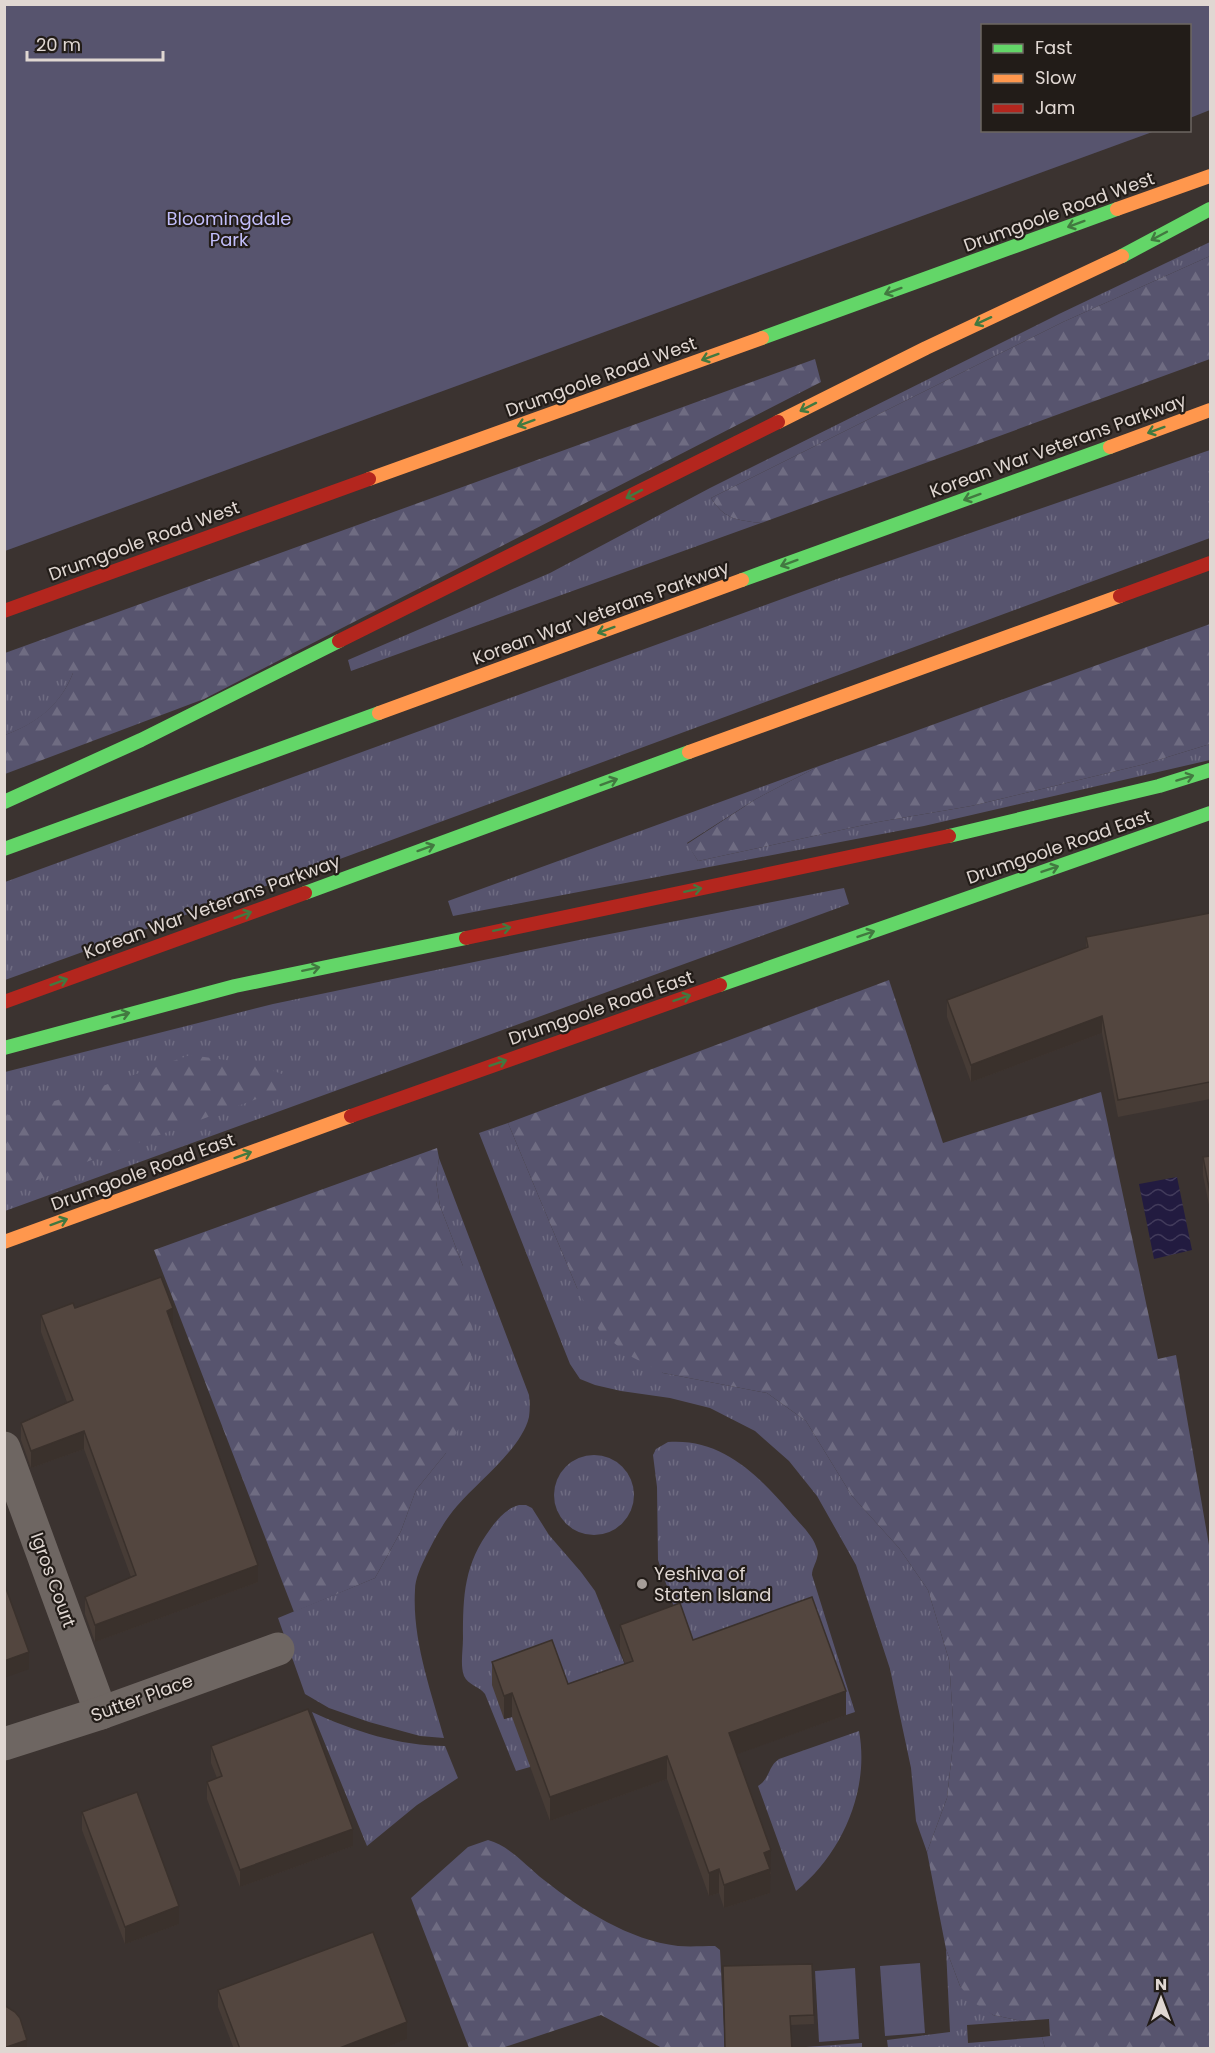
<svg xmlns="http://www.w3.org/2000/svg" width="1215" height="2053" font-family="Poppins,sans-serif">
  <style>
    .grass { fill: url(#grass-tufts) }
    .forest { fill: url(#forest-firs) }
    .park { fill: #57546e }
    .water { fill: url(#water-waves) }
    .lines { fill: none; stroke-linecap: round; stroke-linejoin: round }
    .street { stroke: #6e6662; stroke-width: 33 }
    .fast { stroke: #63d668; stroke-width: 14 }
    .slow { stroke: #ff974d; stroke-width: 14 }
    .jam { stroke: #b3261e; stroke-width: 14 }
    .wall { fill: #473c36 }
    .shaded-wall { fill: #3a312c }
    .building { fill: #53463f; stroke: #3a312c; stroke-width: 1.5 }
    .oneway { stroke: #427940 }
    .poi-dot { fill: #a69e99; stroke: #221c18; stroke-width: 2 }
    .labels { text-anchor: middle; stroke-width: 4.5; stroke-linejoin: round; paint-order: stroke }
    .street-label { font-size: 18px; fill: #e0d7d2; stroke: #221c18 }
    .park-label { font-size: 18px; fill: #c2befa; stroke: #221c18 }
    .poi-label { font-size: 18px; fill: #e0d7d2; stroke: #221c18; text-anchor: start }
  </style>
  <defs>
    <pattern id="grass-tufts" width="24" height="20" patternUnits="userSpaceOnUse" patternTransform="scale(1.5)"><rect width="24" height="20" fill="#57546e"/><path d="M3 7l-1-3M5 7V3M7 7l1-3M15 17l-1-3M17 17v-4M19 17l1-3" fill="none" stroke="#6f6c82"/></pattern>
    <pattern id="forest-firs" width="22" height="20" patternUnits="userSpaceOnUse" patternTransform="scale(1.5)"><rect width="22" height="20" fill="#57546e"/><path d="M5 1l3.5 6h-7zM16 11l3.5 6h-7z" fill="#6f6c82"/></pattern>
    <pattern id="water-waves" width="16" height="10" patternUnits="userSpaceOnUse" patternTransform="scale(1.5)"><rect width="16" height="10" fill="#221b40"/><path d="M0 5q4-4 8 0t8 0" fill="none" stroke="#423b5b"/></pattern>
  </defs>
  <rect width="100%" height="100%" fill="#3b3330"/>
  <g class="grass">
    <path d="M1210,242V256L1063,322L711,498C725,520 737,520 761,523L351,671L348,660L550,573L710,488L1059,314Z"/>
    <polygon points="1210,450 1210,538 302,873 5,980 5,882 837,579"/>
    <path d="M49,672L73,673C60,706 37,723 5,735V673Z"/>
    <polygon points="1210,744 1210,760 924,826 453,916 448,901 819,766 756,799 687,843 698,861 878,822 971,806 1145,764"/>
    <polygon points="844,888 849,904 5,1211 5,1072 273,1004 579,940"/>
    <polygon points="508,1123 577,1288 663,1373 767,1393 806,1421 852,1496 899,1548 928,1590 949,1660 954,1735 947,1798 927,1852 916,1821 911,1768 890,1669 856,1565 817,1496 789,1461 755,1431 710,1408 670,1398 621,1391 595,1385 580,1379 570,1364 564,1349 479,1133"/>
    <path d="M439,1158L529,1395C530,1402 530,1410 529,1417C522,1448 478,1482 457,1506C444,1521 435,1538 426,1556C421,1566 415,1579 415,1590C412,1640 431,1691 444,1738L420,1736L369,1722L329,1708L305,1694L278,1618L375,1578L401,1531L416,1490L446,1453L463,1266L440,1206L436,1181Z"/>
    <path d="M668,1442C722,1438 758,1475 790,1512C799,1523 813,1535 817,1549C820,1559 812,1566 812,1575L855,1712L846,1715L812,1621L693,1663L658,1560L657,1487L653,1455L656,1449Z"/>
    <circle cx="594" cy="1495" r="40"/>
    <path d="M519,1505H526L532,1508L549,1535L581,1572L595,1591L633,1685L530,1767L516,1771L485,1694C479,1686 468,1685 464,1676C460,1665 463,1650 463,1638C463,1595 464,1564 491,1528C499,1517 506,1509 519,1505Z"/>
    <path d="M312,1712C353,1731 400,1746 445,1746L458,1778L417,1805L367,1846Z"/>
    <path d="M859,1731C870,1790 842,1854 796,1891L758,1786C770,1779 768,1766 779,1759Z"/>
    <polygon points="946,1949 960,1986 993,2015 1022,2021 967,2025 968,2043 1042,2037 1045,2048 888,2048 887,2040 950,2032"/>
    <polygon points="862,2043 862,2048 792,2048"/>
  </g>
  <g class="forest">
    <path d="M1210,256V359L761,523C737,520 725,520 711,498L1063,322Z"/>
    <path d="M815,359L821,382L204,699L5,774V735C36,723 60,706 73,673H5V653Z"/>
    <polygon points="1210,624 1210,744 1145,764 971,806 878,822 698,861 687,844 756,799 819,766"/>
    <polygon points="889,980 943,1143 1101,1092 1158,1359 1176,1355 1210,1551 1210,2048 1045,2048 1042,2037 1050,2036 1049,2019 1022,2021 993,2015 973,2002 960,1986 946,1949 927,1852 947,1798 954,1735 949,1660 928,1590 899,1548 852,1496 806,1421 767,1393 663,1373 632,1357 600,1332 577,1288 508,1123"/>
    <polygon points="190,1055 254,1064 282,1074 288,1085 265,1096 5,1192 5,1116 94,1089"/>
    <polygon points="437,1148 439,1158 436,1181 440,1206 463,1266 472,1312 471,1377 463,1420 446,1453 416,1490 401,1531 375,1578 294,1612 154,1250"/>
    <path d="M488,1840C510,1846 526,1866 544,1880C582,1910 629,1940 678,1946C690,1947 703,1946 715,1946L720,1950L725,2048H662L601,2015L502,2048H469L411,1898L468,1847Z"/>
  </g>
  <g class="park">
    <polygon points="5,4 1210,5 1210,110 1190,118 1190,26 982,26 982,130 1155,131 5,551"/>
    <polygon points="920,1963 925,2033 885,2036 880,1966"/>
    <polygon points="855,1968 859,2039 819,2042 815,1971"/>
  </g>
  <polygon class="water" points="1177,1177 1192,1250 1154,1259 1139,1184"/>
  <g class="lines">
    <g class="street">
      <polyline points="4,1448 101,1713"/>
      <polyline points="4,1744 101,1713 278,1649"/>
    </g>
    <g class="fast">
      <polyline points="1122,256 1210,209"/>
      <polyline points="762,338 1117,209"/>
      <polyline points="742,580 1110,447"/>
      <polyline points="4,802 141,740 339,641"/>
      <polyline points="949,836 1159,786 1210,770"/>
      <polyline points="4,849 379,713"/>
      <polyline points="305,893 689,752"/>
      <polyline points="720,985 1210,813"/>
      <polyline points="4,1048 235,986 466,938"/>
    </g>
    <g class="slow">
      <polyline points="1117,209 1210,176"/>
      <polyline points="778,422 926,348 1122,256"/>
      <polyline points="1110,447 1210,410"/>
      <polyline points="369,479 762,338"/>
      <polyline points="379,713 742,580"/>
      <polyline points="689,752 1120,596"/>
      <polyline points="4,1242 351,1116"/>
    </g>
    <g class="jam">
      <polyline points="1120,596 1210,563"/>
      <polyline points="4,611 369,479"/>
      <polyline points="339,641 778,422"/>
      <polyline points="466,938 949,836"/>
      <polyline points="4,1002 305,893"/>
      <polyline points="351,1116 720,985"/>
    </g>
  </g>
  <g class="wall">
    <polygon points="1210,913 1210,1099 1118,1117 1102,1033 971,1082 947,1017 947,1000 1086,948 1086,937"/>
    <polygon points="1210,1156 1210,1210 1203,1175 1203,1157"/>
    <polygon points="75,1308 172,1326 258,1582 95,1642 85,1614 85,1597 131,1577 84,1449 31,1468 21,1440 21,1423 67,1402 41,1332 41,1315"/>
    <polygon points="620,1625 693,1640 846,1715 737,1754 771,1874 770,1874 770,1893 724,1908 719,1893 709,1896 667,1779 550,1821 512,1717 504,1719 492,1685 492,1662 568,1684 625,1664 620,1649"/>
    <polygon points="211,1746 353,1846 240,1887 207,1799 207,1782 217,1778 211,1763"/>
    <polygon points="82,1812 179,1924 125,1944 82,1830"/>
    <polygon points="812,1964 814,2024 791,2025 725,2049"/>
    <polygon points="218,1990 407,2039 382,2049 234,2049 218,2007"/>
  </g>
  <g class="shaded-wall">
    <polygon points="1102,1016 1102,1033 971,1082 971,1065"/>
    <polygon points="173,1308 173,1326 167,1311"/>
    <polygon points="84,1431 84,1449 31,1468 31,1451"/>
    <polygon points="258,1565 258,1582 95,1642 95,1625"/>
    <polygon points="29,1652 29,1669 4,1678 4,1661"/>
    <polygon points="846,1691 846,1715 729,1757 729,1733"/>
    <polygon points="512,1693 512,1717 504,1719 504,1696"/>
    <polygon points="667,1756 667,1779 550,1821 550,1797"/>
    <polygon points="353,1829 353,1846 240,1887 240,1870"/>
    <polygon points="771,1850 770,1893 724,1908 724,1885 764,1853"/>
    <polygon points="719,1869 719,1893 709,1896 709,1873"/>
    <polygon points="179,1906 179,1924 125,1944 125,1927"/>
    <polygon points="407,2022 407,2039 382,2049 337,2049"/>
    <polygon points="27,2040 27,2049 4,2049 4,2048"/>
  </g>
  <g class="building">
    <polygon points="1210,913 1210,1082 1118,1100 1102,1016 971,1065 947,1000 1088,947 1086,937"/>
    <polygon points="1210,1156 1210,1193 1203,1157"/>
    <polygon points="161,1277 173,1308 167,1311 258,1565 95,1625 85,1597 136,1575 84,1431 31,1451 21,1423 73,1400 41,1315 73,1303 75,1308"/>
    <polygon points="4,1583 29,1652 4,1661"/>
    <polygon points="812,1597 846,1691 729,1733 771,1850 764,1853 770,1869 724,1885 719,1869 709,1873 667,1756 550,1797 512,1693 504,1696 492,1662 552,1640 568,1684 633,1661 620,1625 680,1603 693,1640"/>
    <polygon points="308,1709 353,1829 240,1870 207,1782 222,1776 211,1746"/>
    <polygon points="137,1792 179,1906 125,1927 82,1812"/>
    <polygon points="373,1932 407,2022 337,2049 240,2049 218,1990"/>
    <polygon points="812,1964 814,2015 790,2016 792,2049 725,2049 723,1966"/>
    <polygon points="4,2005 15,2012 20,2018 27,2040 4,2048"/>
  </g>
  <defs><path id="oneway-shaft" d="M-6 0H5M1.5-3L5.5 0L1.5 3" fill="none" stroke-width="1.6" stroke-linecap="round" stroke-linejoin="round" transform="scale(1.5)"/></defs>
  <g class="oneway">
    <use href="#oneway-shaft" transform="translate(1076 224) rotate(160)"/>
    <use href="#oneway-shaft" transform="translate(1159 236) rotate(152)"/>
    <use href="#oneway-shaft" transform="translate(893 291) rotate(160)"/>
    <use href="#oneway-shaft" transform="translate(983 321) rotate(155)"/>
    <use href="#oneway-shaft" transform="translate(710 357) rotate(160)"/>
    <use href="#oneway-shaft" transform="translate(808 407) rotate(153)"/>
    <use href="#oneway-shaft" transform="translate(526 423) rotate(160)"/>
    <use href="#oneway-shaft" transform="translate(1156 430) rotate(160)"/>
    <use href="#oneway-shaft" transform="translate(634 494) rotate(153)"/>
    <use href="#oneway-shaft" transform="translate(972 497) rotate(160)"/>
    <use href="#oneway-shaft" transform="translate(789 563) rotate(160)"/>
    <use href="#oneway-shaft" transform="translate(606 630) rotate(160)"/>
    <use href="#oneway-shaft" transform="translate(1185 778) rotate(-17)"/>
    <use href="#oneway-shaft" transform="translate(609 782) rotate(-20)"/>
    <use href="#oneway-shaft" transform="translate(426 848) rotate(-20)"/>
    <use href="#oneway-shaft" transform="translate(1050 869) rotate(-19)"/>
    <use href="#oneway-shaft" transform="translate(693 890) rotate(-12)"/>
    <use href="#oneway-shaft" transform="translate(243 915) rotate(-20)"/>
    <use href="#oneway-shaft" transform="translate(502 929) rotate(-12)"/>
    <use href="#oneway-shaft" transform="translate(866 934) rotate(-19)"/>
    <use href="#oneway-shaft" transform="translate(311 969) rotate(-12)"/>
    <use href="#oneway-shaft" transform="translate(59 982) rotate(-20)"/>
    <use href="#oneway-shaft" transform="translate(682 998) rotate(-19)"/>
    <use href="#oneway-shaft" transform="translate(121 1015) rotate(-15)"/>
    <use href="#oneway-shaft" transform="translate(498 1063) rotate(-19)"/>
    <use href="#oneway-shaft" transform="translate(243 1155) rotate(-20)"/>
    <use href="#oneway-shaft" transform="translate(59 1222) rotate(-20)"/>
  </g>
  <circle class="poi-dot" cx="642" cy="1584" r="6"/>
  <g class="labels">
    <g class="street-label">
      <text transform="translate(1059 212) rotate(-20)" y="6">Drumgoole Road West</text>
      <text transform="translate(601 377) rotate(-20)" y="6">Drumgoole Road West</text>
      <text transform="translate(1058 446) rotate(-20)" y="6">Korean War Veterans Parkway</text>
      <text transform="translate(144 541) rotate(-20)" y="6">Drumgoole Road West</text>
      <text transform="translate(601 613) rotate(-20)" y="6">Korean War Veterans Parkway</text>
      <text transform="translate(1059 847) rotate(-19)" y="6">Drumgoole Road East</text>
      <text transform="translate(212 907) rotate(-20)" y="6">Korean War Veterans Parkway</text>
      <text transform="translate(601 1008) rotate(-19)" y="6">Drumgoole Road East</text>
      <text transform="translate(143 1172) rotate(-20)" y="6">Drumgoole Road East</text>
      <text transform="translate(53 1580) rotate(70)" y="6">Igros Court</text>
      <text transform="translate(142 1698) rotate(-20)" y="6">Sutter Place</text>
    </g>
    <g class="park-label">
      <text x="229" y="225">Bloomingdale<tspan x="229" dy="21">Park</tspan></text>
    </g>
    <g class="poi-label">
      <text x="654" y="1580">Yeshiva of<tspan x="654" dy="21">Staten Island</tspan></text>
    </g>
  </g>
  <rect width="1215" height="2053" fill="none" stroke="#e0d7d2" stroke-width="12"/>
  <rect x="981" y="24" width="210" height="108" fill="#221c18" stroke="#6e6762" stroke-width="1.5"/>
  <rect x="993" y="44" width="30" height="9" fill="#63d668" stroke="#6e6762" stroke-width="1.5"/>
  <text x="1035" y="54" font-size="18" fill="#e0d7d2">Fast</text>
  <rect x="993" y="74" width="30" height="9" fill="#ff974d" stroke="#6e6762" stroke-width="1.5"/>
  <text x="1035" y="84" font-size="18" fill="#e0d7d2">Slow</text>
  <rect x="993" y="104" width="30" height="9" fill="#b3261e" stroke="#6e6762" stroke-width="1.5"/>
  <text x="1035" y="114" font-size="18" fill="#e0d7d2">Jam</text>
  <g transform="translate(1161 1999)" stroke="#221c18" stroke-width="4.5" paint-order="stroke">
  <path d="M0-4.5L10 22L0 15L-10 22Z" fill="#e0d7d2"/>
  <text y="-9" font-size="16" font-weight="bold" text-anchor="middle" fill="#e0d7d2">N</text>
  </g>
  <path d="M27 51v9h136v-9" fill="none" stroke="#e0d7d2" stroke-width="3"/>
  <text x="36" y="51" font-size="18" fill="#e0d7d2" stroke="#221c18" stroke-width="4.5" paint-order="stroke">20 m</text>
</svg>
